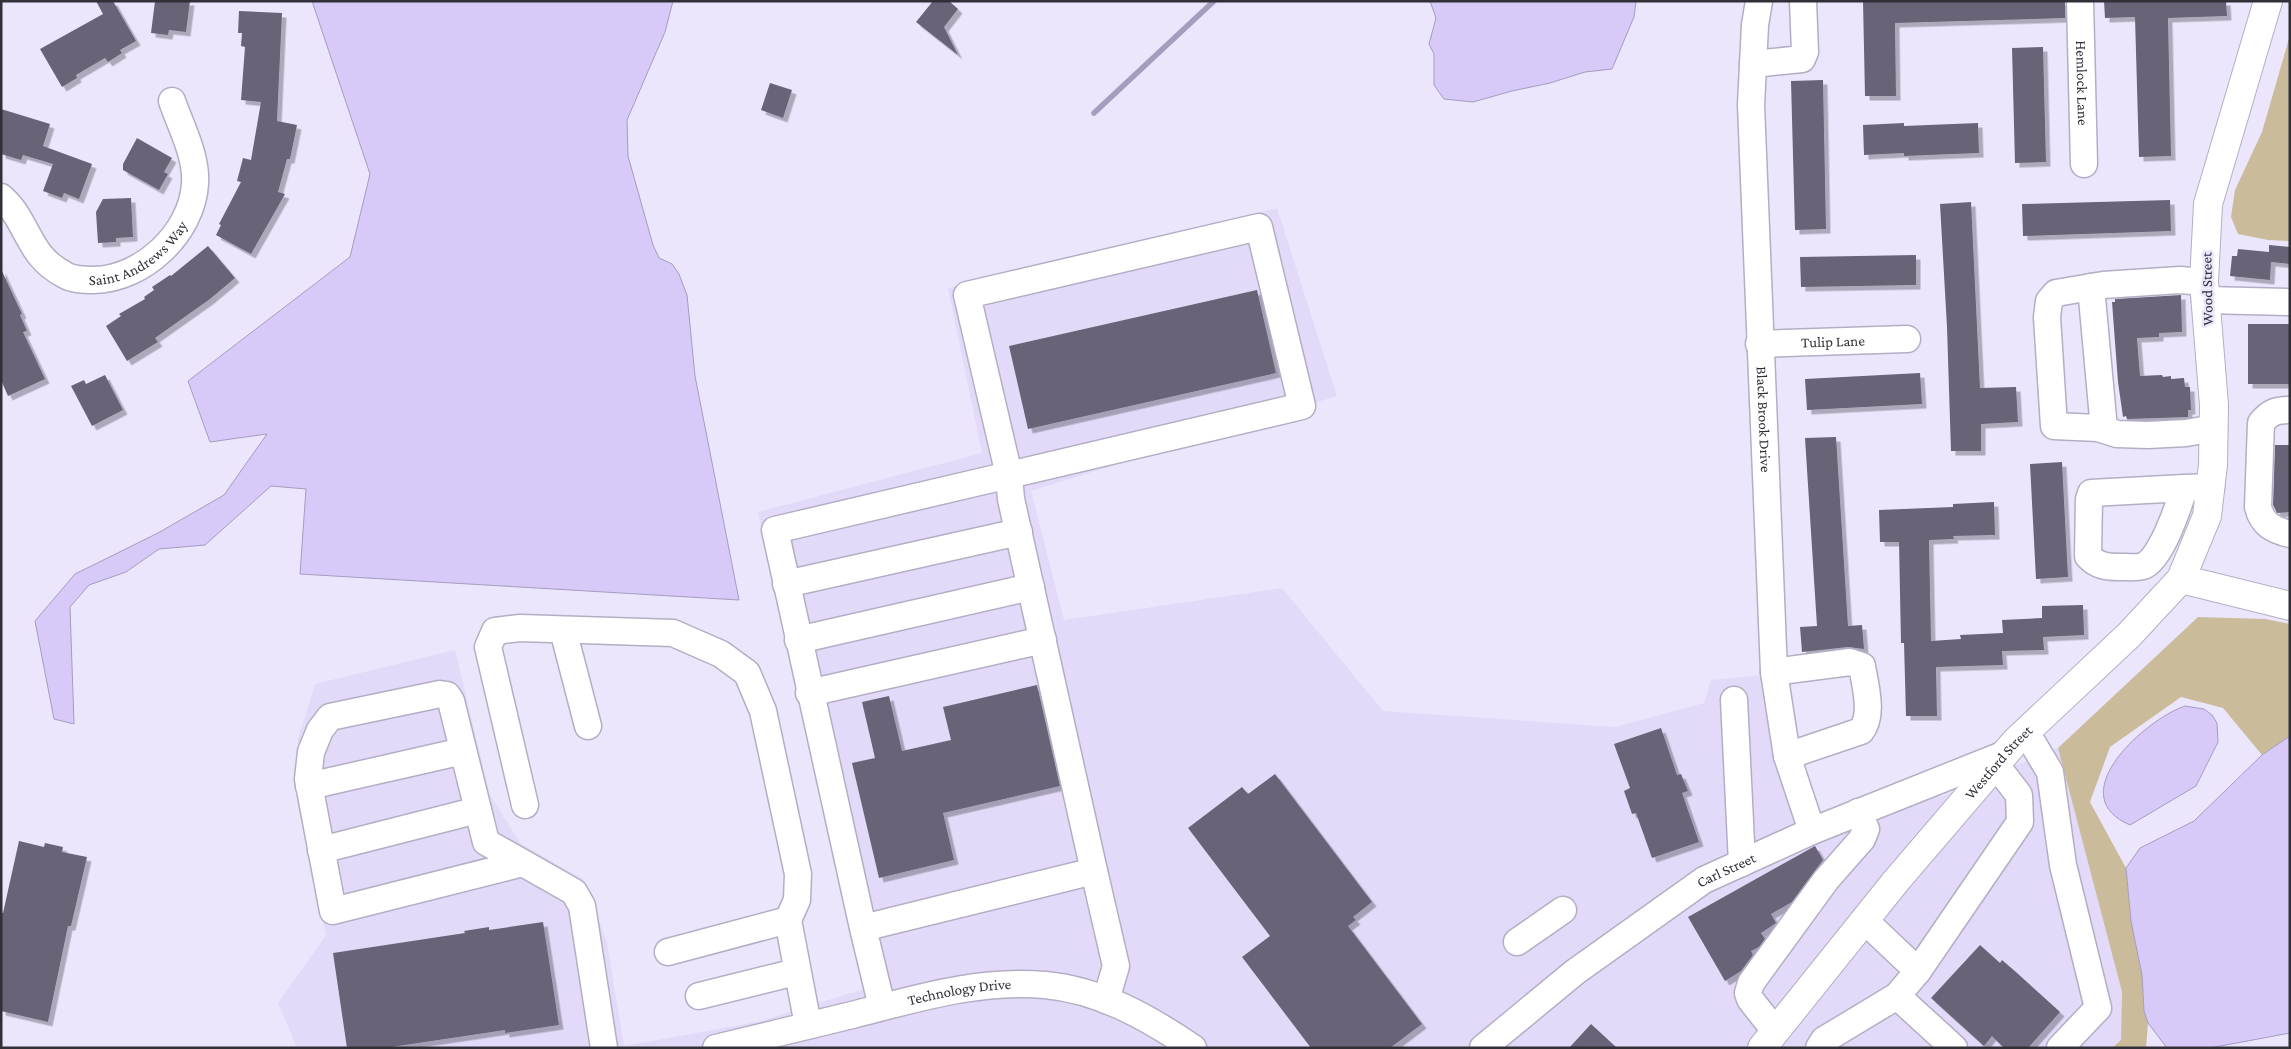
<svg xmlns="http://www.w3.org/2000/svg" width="2291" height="1049" font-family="'Crimson Pro',serif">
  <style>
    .built { fill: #e2daf8 }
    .green { fill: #cabc9b }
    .water { fill: #d7caf8; stroke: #a59cbe }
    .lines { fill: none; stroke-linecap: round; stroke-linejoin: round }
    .stream { stroke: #a59cbe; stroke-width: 5.5 }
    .building { fill: #686377; filter: url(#shadow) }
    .minor-casing { stroke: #b4aec4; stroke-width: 29 }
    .major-casing { stroke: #b4aec4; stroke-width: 30 }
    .minor { stroke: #fff; stroke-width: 26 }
    .major { stroke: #fff; stroke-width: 28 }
    .labels { text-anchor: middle; stroke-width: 5; stroke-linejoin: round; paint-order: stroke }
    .street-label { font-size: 15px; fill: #312f38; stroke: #ece6fd }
  </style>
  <defs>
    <filter id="shadow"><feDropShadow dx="4.5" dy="4.5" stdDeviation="0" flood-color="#0004"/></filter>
  </defs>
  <rect width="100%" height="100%" fill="#ece6fd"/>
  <polygon class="built" points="1277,208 1337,396 1031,491 1064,620 1282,588 1383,711 1615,727 1704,703 1711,680 1764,675 1794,820 1943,796 2058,748 2122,992 2121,1041 2112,1048 297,1048 278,1003 326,935 298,807 298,739 315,684 455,650 490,795 520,843 584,880 607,943 624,1046 757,1022 864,989 758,512 982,453 948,288"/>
  <g class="green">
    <polygon points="2290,35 2290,241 2268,240 2238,234 2231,217 2235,190 2262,132"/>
    <polygon points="2198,617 2265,619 2290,624 2290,736 2262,755 2223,708 2181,697 2110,747 2090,802 2126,868 2131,921 2142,975 2144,1011 2148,1023 2146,1048 2112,1048 2121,1040 2122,992 2058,748"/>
  </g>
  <g class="water">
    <polygon points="312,1 673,1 665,32 627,120 628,156 653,245 659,258 672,264 679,274 687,295 695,376 739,600 300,574 306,489 271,486 205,545 159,549 126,572 89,585 70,607 74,724 54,719 35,621 75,574 158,533 224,495 267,434 210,442 188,381 350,257 370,174"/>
    <polygon points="1430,1 1636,1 1634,17 1612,69 1585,72 1550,83 1512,91 1473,102 1444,99 1434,85 1434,54 1429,44 1436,18"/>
    <path d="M2185,706L2204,709L2212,715L2217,723L2218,742L2196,786L2130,825C2060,795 2146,719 2185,706Z"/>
    <polygon points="2290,736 2290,1033 2210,1048 2167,1048 2148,1023 2144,1011 2142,975 2131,921 2126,868 2140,848 2194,821 2262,755"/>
  </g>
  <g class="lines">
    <polyline class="stream" points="1094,113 1214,1"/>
  </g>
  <g class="building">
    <polygon points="96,1 113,1 136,41 120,50 122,53 108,62 105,58 76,75 77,78 62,87 40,49 103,14"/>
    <polygon points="155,1 190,1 186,32 169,30 168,35 151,33"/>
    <polygon points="933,1 949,1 958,9 944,27 958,55 916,22"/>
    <polygon points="1863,1 2065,1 2065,18 1895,23 1896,96 1865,96"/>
    <polygon points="2104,1 2226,1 2227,16 2168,18 2171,156 2139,157 2135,17 2105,18"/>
    <polygon points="239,11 282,13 277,121 297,125 290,159 287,159 278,192 285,194 251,254 216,235 221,225 219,224 241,182 237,181 243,158 251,160 261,102 241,100 245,47 241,46 242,33 238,33"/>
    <polygon points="2043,47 2046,162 2015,163 2012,48"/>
    <polygon points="1823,80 1826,229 1795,230 1791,81"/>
    <polygon points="770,83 792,90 783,118 761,110"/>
    <polygon points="1,109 50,124 43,146 92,164 79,199 64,193 62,198 43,191 53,164 23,155 21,160 1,154"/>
    <polygon points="1904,123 1904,126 1978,123 1979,153 1904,156 1904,153 1864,155 1863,125"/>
    <polygon points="137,138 172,158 164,172 168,174 159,190 123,170 123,164"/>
    <polygon points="131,198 133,237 116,238 116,242 98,243 96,212 103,199"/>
    <polygon points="2170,200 2171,231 2023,236 2022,204"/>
    <polygon points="1971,202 1980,388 2016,387 2018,422 1981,424 1981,451 1951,451 1947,327 1940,204"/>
    <polygon points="2269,245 2290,247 2290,264 2271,262 2270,280 2230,276 2232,256 2237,256 2238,249 2269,252"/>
    <polygon points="208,246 235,278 210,299 155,338 158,342 127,361 106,326 121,316 119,314 145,299 144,297 154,290 152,287 170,275 171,276"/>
    <polygon points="1916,255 1916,285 1801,287 1800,257"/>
    <polygon points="1,269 22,314 20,315 27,331 23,332 45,379 8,396 1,380"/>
    <polygon points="1257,290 1276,373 1028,429 1009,346"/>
    <polygon points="2181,295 2182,332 2159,333 2159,337 2137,338 2140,376 2162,375 2163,377 2171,376 2171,379 2184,378 2185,387 2190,387 2191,410 2188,410 2188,417 2127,419 2126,416 2123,417 2118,382 2112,302 2115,302 2115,299"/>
    <rect x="2248" y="324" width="42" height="60"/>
    <polygon points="1920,373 1922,404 1807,410 1805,379"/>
    <polygon points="105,375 123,410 92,426 71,386 84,380 86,384"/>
    <polygon points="1836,437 1848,626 1862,625 1864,649 1848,647 1802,652 1800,627 1817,626 1805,438"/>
    <polygon points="2275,445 2290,445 2290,512 2277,513 2273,505"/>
    <polygon points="2062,462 2068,577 2036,579 2030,464"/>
    <polygon points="1994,502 1995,535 1953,536 1954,539 1929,540 1931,641 1961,639 1960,635 2003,633 2002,620 2042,618 2042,606 2083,605 2084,635 2043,637 2044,650 2002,651 2003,665 1936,667 1937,716 1906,716 1904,643 1901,643 1899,542 1880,542 1879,510 1953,507 1953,504"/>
    <polygon points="1037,685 1060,786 943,813 954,860 879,878 852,763 875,758 862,702 889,696 902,751 951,740 943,707"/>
    <polygon points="1661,728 1677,775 1681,774 1688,791 1682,793 1699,842 1652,858 1636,813 1632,814 1624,791 1630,788 1614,744"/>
    <polygon points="1275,774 1372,902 1353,917 1356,920 1348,926 1422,1024 1390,1048 1311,1048 1242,957 1270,936 1188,828 1242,787 1248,794"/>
    <polygon points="19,841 44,847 45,843 63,847 62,852 87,857 71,926 68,926 48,1022 1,1011 1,913 3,913"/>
    <polygon points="1815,846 1823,860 1792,902 1771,914 1776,923 1761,933 1765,939 1759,947 1751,951 1753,955 1741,971 1725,981 1688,917"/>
    <polygon points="543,922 559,1025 505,1033 505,1030 385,1048 347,1048 333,953 465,933 464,931 489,927 489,930"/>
    <polygon points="1980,945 2000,963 2002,960 2017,973 2060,1012 2028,1048 2004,1048 1992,1036 1984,1046 1931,998"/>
    <polygon points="1591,1024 1617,1048 1569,1048"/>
  </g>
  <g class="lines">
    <defs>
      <g id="minor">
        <path id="s1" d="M1759,1L1755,25L1751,105L1774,672L1787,756L1812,831"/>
        <path id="s2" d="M2080,1L2084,164"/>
        <polyline points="1753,64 1802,59 1805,52 1803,1"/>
        <path id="s3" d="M1,197C29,221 26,255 65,275C73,280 85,280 94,280C143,279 192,233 195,184C197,156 181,127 172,101"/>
        <polyline points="2204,282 2180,280 2103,285 2056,293 2049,301 2047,317 2054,426 2098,428 2117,434 2148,435 2186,433 2214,428"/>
        <polyline points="2091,287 2104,429"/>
        <polyline points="2205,300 2290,302"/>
        <path id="s4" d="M1759,344L1907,339"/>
        <path d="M2290,410C2276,410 2270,412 2261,423L2258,507C2262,524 2273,530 2290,534"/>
        <path d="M2184,488L2091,493L2089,499L2088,556C2097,566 2107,567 2120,567C2127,567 2137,568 2143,566C2161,560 2179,505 2184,488L2211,487"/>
        <polyline points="786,584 1019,532"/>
        <polyline points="563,630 588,726"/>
        <polyline points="798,640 1031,587"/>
        <path d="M1774,672L1850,662L1862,666C1865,685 1874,715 1861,731L1787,756"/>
        <polyline points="809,693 1043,640"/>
        <polyline points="1734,700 1742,863"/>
        <polyline points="2026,732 2050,772 2063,865 2098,1008 2060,1048"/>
        <polyline points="309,786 463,751"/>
        <polyline points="525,805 488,647 495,631 520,628 673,633 721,654 747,673 763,711 798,874 797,900 788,920 808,1025"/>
        <polyline points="321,850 478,810"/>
        <polyline points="523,863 333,911 308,779 311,752 320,730 330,717 440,694 447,695 451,701 486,842 574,892 582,906 604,1048"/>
        <polyline points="1094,871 1116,966 1106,1000"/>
        <polyline points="1864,920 1918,971 2020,822 2019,795 1996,765"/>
        <polyline points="863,928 775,530 1009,475 967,295 1259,227 1302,406 1009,475 1011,499 1094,871 863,928 882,1007"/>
        <polyline points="1517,942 1563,910"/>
        <polyline points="668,952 788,920"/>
        <polyline points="1918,971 1897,996 1954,1048"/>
        <polyline points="699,996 796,972"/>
        <polyline points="1775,1031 1750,999 1748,993 1751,983 1826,880 1862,839 1866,829 1858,812"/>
        <path id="s5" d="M716,1048C761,1037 807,1026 852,1015C915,999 979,979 1045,985C1100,990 1149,1018 1193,1048"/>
        <path id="s6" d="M1483,1048L1575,972L1704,880L1812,831L2005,754"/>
        <polyline points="1819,1048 1824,1040 1897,996"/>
      </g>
      <g id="major">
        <polyline points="2181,579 2290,606"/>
        <path id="s7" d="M1762,1048L1896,881L2015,742L2129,635L2181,579L2207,516L2213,465L2214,405L2204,282L2208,204L2268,1"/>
      </g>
    </defs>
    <use href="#minor" class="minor-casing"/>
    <use href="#major" class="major-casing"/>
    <use href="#minor" class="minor"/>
    <use href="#major" class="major"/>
  </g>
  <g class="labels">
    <g class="street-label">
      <text dy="5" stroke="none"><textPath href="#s2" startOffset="82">Hemlock Lane</textPath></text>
      <text dy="5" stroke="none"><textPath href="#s3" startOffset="185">Saint Andrews Way</textPath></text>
      <text transform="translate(2207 289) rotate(-91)" y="5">Wood Street</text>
      <text dy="5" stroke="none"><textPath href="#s4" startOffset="74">Tulip Lane</textPath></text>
      <text dy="5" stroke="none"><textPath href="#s1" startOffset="419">Black Brook Drive</textPath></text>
      <text dy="5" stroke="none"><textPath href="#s7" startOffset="371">Westford Street</textPath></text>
      <text dy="5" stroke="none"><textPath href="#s6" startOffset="302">Carl Street</textPath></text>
      <text dy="5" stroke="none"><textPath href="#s5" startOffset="250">Technology Drive</textPath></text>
    </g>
  </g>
  <rect width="2291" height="1049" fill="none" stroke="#312f38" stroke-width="5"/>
</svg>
